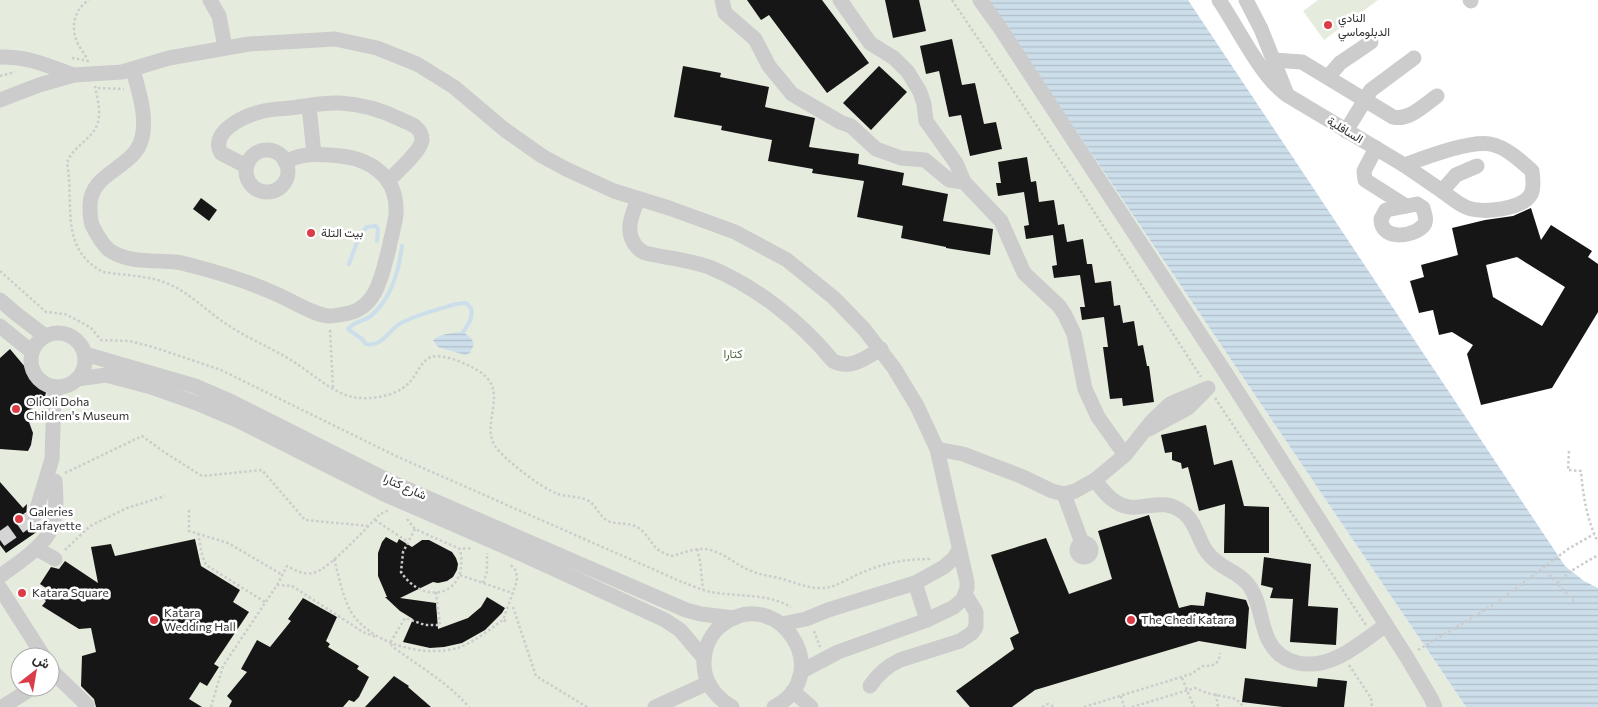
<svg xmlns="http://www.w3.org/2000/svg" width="1598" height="707" font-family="Commissioner,Vazirmatn,sans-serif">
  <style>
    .green { fill: #e5ecde; fill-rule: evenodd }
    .water { fill: url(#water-rules) }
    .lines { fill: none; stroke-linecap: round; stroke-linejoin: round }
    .stream { stroke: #ccdeea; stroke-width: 4 }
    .building { fill: #161616; fill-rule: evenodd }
    .minor-tunnel { stroke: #d5d5d5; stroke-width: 15; stroke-dasharray: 15 8; stroke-linecap: butt }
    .path { stroke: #ccc; stroke-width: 2.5; stroke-dasharray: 2.5 2.5; stroke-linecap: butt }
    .minor { stroke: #ccc; stroke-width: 15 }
    .poi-dot { fill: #db3d48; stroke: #fff; stroke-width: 2 }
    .labels { text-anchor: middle; stroke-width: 5; stroke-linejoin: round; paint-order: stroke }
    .poi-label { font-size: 12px; fill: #2f2f2f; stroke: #fff; text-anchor: start }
    .street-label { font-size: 12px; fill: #2f2f2f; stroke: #fff }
    .park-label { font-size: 12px; fill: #52693f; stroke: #fff }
  </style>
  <defs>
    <pattern id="water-rules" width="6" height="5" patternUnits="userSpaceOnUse" patternTransform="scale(1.25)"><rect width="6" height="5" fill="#ccdeea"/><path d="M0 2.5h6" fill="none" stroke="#b0bfc9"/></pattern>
  </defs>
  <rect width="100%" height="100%" fill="#fff"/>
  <g class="green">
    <path d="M0,0H981L1020,48L1466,707H0ZM20,657H50V687H20Z"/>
    <polygon points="1318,0 1378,0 1324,40 1303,11"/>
  </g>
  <g class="water">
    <polygon points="981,0 1188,0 1565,566 1584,581 1598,588 1598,707 1466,707 1020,48"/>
    <path d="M463,332L471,338L474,344L470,353L465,355L438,347L433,340C441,333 453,333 463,332Z"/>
  </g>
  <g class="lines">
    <g class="stream">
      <path d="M402,246C399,270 391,299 371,316C364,321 353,322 348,329L362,339L366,344C381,347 387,333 398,325C411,316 440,309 456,304L466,303L471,308C473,319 469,323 463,332"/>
      <polyline points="349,264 360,234 367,227 376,226 378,229 377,241"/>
    </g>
  </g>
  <g class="building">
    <polygon points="747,0 822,0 869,63 827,93 769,15 761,20"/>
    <polygon points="885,0 919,0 926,31 893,38"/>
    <polygon points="952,39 962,85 975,83 984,124 996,122 1002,149 970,156 961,115 949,117 939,71 926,74 920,46"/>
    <polygon points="683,66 721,73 720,77 769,87 765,107 815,118 809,147 859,154 858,164 904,173 902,185 948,194 943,221 993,229 990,255 946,248 946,247 901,238 903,226 857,217 864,181 812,173 813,169 768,161 772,140 721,130 722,126 674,117"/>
    <polygon points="879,66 907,92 871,130 843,103"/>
    <polygon points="1027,157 1031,182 1036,181 1039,202 1054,200 1058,225 1064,224 1067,242 1083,239 1087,264 1092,264 1095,283 1111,281 1114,306 1120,305 1123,323 1134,321 1138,346 1143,345 1147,366 1149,366 1154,402 1123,406 1122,398 1110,399 1103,347 1108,347 1104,317 1082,320 1080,307 1085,307 1080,275 1054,278 1052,266 1057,265 1053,235 1026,239 1024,226 1029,225 1024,192 998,196 996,183 1001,183 998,162"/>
    <polygon points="201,198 217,210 209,221 193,209"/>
    <path d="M1531,208L1541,240L1551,225L1592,251L1588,257L1598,264V312L1552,388L1481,405L1467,354L1473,345L1452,332L1439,335L1433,310L1419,313L1410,281L1424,277L1421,265L1458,255L1452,228L1485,220L1513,216ZM1517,257L1565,287L1542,326L1493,297L1486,265Z"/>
    <polygon points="10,349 46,392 45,397 26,414 33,433 31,445 28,451 0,449 0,358"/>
    <polygon points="1206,425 1214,465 1232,460 1244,506 1269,507 1269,553 1224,553 1225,504 1199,511 1188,467 1182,469 1181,463 1172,460 1172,452 1165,453 1161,435"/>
    <polygon points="0,482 23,508 27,504 26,517 29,522 33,524 41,522 43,525 41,529 6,553 0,545"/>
    <polygon points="1149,515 1179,608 1191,605 1204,606 1206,592 1246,600 1249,608 1246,649 1199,641 1035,690 1012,707 970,707 956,691 1014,649 1010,638 1019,633 991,555 1046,538 1069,594 1112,579 1098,531"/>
    <polygon points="386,537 397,543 399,539 412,547 422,540 429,540 452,552 456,558 458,564 457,570 453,577 447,581 438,583 433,582 400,598 436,603 438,629 468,618 481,607 487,597 505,608 502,613 485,630 462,643 444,647 430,648 403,642 413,619 400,611 385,597 387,597 378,576 378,553 382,542"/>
    <polygon points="195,539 201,566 240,590 233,602 249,612 214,664 219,667 207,686 200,682 189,699 202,707 96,707 94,699 81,686 82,656 96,652 91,628 79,629 42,606 46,601 41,597 46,588 40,584 51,567 59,569 65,561 98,583 91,547 111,544 115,556"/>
    <polygon points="1264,557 1311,564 1308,606 1338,608 1336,645 1290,642 1293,599 1270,598 1273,588 1261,585"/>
    <polygon points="303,598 337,617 326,641 330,644 328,647 359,666 357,669 369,677 359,697 354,702 349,700 343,707 229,707 232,701 227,696 247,672 241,669 257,640 270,647 291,621 288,619"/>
    <polygon points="394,676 409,686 408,687 431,707 365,707"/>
    <polygon points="1245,678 1317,687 1318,678 1347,681 1344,707 1283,707 1242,702"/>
  </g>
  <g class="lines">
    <polyline class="minor-tunnel" points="0,540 35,515"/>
    <g class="path">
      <polyline points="952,0 1080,190 1201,377"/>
      <polyline points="72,58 84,60"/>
      <path d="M88,62C86,55 81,50 78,44C70,28 74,9 89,0"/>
      <polyline points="0,76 15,72"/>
      <path d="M95,86C97,97 101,111 98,122C94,139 73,145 67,163C75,203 58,248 103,272C126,276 152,275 173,286C193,296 209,313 228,325C250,340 275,349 297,364C316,376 337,397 360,398C376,399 397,395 409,383C416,376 421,361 431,357C444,353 474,366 484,375C507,394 481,424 495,446C505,460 541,488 558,494C567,497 578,496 587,500C597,505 599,517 608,521C617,525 628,522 637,527C647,533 650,542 657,549C661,552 666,554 671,556C682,554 693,548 704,549C721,550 734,564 749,570C761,576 774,576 786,580C799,584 810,589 824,588C835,588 854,575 866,571C887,562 908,559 930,559"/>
      <polyline points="98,88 124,89"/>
      <path d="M0,271L46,312L65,314L77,320L91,328L101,340L129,341L153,347L221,370L398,457L682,582C691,585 701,590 711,592C738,597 767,593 791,607"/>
      <polyline points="330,330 333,388"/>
      <polyline points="1215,398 1366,625"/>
      <path d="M1569,451L1568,470L1581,471C1583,496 1587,520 1598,542"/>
      <polyline points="65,473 142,436 164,452 202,476 262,470 305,520 369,526"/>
      <polyline points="189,510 189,531 228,543 281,574"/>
      <polyline points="407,519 415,529 435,538 460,549 473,548"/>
      <polyline points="375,520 408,542"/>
      <path d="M415,529L403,552L401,572C424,607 470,596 460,549"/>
      <polyline points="198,533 202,555 206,565 265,602"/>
      <polyline points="697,549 700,561 703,589"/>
      <polyline points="65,550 90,526 127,508 165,496"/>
      <path d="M334,559C339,576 342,595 350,610C369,644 426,659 460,647C476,641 490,629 503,620"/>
      <polyline points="1546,571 1557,583"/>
      <polyline points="460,575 512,593"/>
      <polyline points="483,583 487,572 487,553"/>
      <polyline points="277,585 292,586 363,632 376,637"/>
      <path d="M436,592L440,625H425L405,618L390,643L393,647C420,667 447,682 469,707"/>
      <polyline points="1574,601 1557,583 1571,571 1598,555"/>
      <polyline points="513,607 536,676 587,707"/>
      <polyline points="506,621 503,620 517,581 516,571 511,565"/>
      <polyline points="814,631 820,647"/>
      <polyline points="1418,650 1495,604 1568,549 1594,534"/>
      <polyline points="1349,665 1371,698 1372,707"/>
      <polyline points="1182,678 1194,707"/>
      <polyline points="1216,694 1218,707"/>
      <polyline points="1121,696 1124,707"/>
      <path d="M211,707L223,666L277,585L287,566C296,571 306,576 316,572C331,567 367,527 380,514L389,510"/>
      <polyline points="1042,707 1048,704 1055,707"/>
      <path d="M1084,707L1191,674L1203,666C1213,666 1219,665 1220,653"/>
      <polyline points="1132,707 1195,688 1207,693 1236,699 1244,707"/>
    </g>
    <g class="minor">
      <polyline points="210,0 219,16 225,47"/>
      <polyline points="722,0 725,13 755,39 769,66 792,94 840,122 851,126 876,149 901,158 925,160 949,180 964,182"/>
      <polyline points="840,0 870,43 894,58 908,72 920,92 924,104 926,121 956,163 964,182 1001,221 1024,273 1059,306 1065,315 1074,334 1085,389 1098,417 1125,455"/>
      <polyline points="980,0 998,25 1225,372 1406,656 1431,698 1435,707"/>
      <path d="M1219,0C1238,28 1261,77 1287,95L1404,165L1442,191L1456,175L1477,166"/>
      <polyline points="1246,0 1261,29 1286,92"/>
      <polyline points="1470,0 1471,1"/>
      <path d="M0,57C28,56 48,66 74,75"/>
      <path d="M1274,60L1302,62L1393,117C1409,121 1424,105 1437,96"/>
      <path d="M133,70C139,92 149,121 140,144C129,169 90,174 90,206C90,212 90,219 92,225C96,233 102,244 109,250C127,263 155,260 176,262C184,263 193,266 201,268C227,275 252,283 276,294C293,301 311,314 329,316C333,316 339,315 344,314C377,310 382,275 389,248C391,237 395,225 396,214C398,178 373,160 341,156C320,154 305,152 285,162"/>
      <polyline points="1328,77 1340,63 1371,42"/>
      <polyline points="0,100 39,85 74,75 122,72 169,58 249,44 335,39 377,48 417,64 454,87 505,130 542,156 566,169 614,191 669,208 735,232 787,260 834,298 864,329 894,368 917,406 937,449 967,582 967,588 963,599 954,607 927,620 838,652 802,671 799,679"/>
      <polyline points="309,106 314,154"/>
      <polyline points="1346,131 1371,90 1414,58"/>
      <polyline points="1376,148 1364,171 1365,180 1406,206"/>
      <circle cx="267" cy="171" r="21"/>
      <path d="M1404,165C1424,158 1470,140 1490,144C1506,147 1520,160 1532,171C1533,178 1534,188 1531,194C1522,210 1483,213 1468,208C1459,205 1450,197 1442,191"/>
      <path d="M246,166L221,153C209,132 244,116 260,112C269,109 280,109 290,108C306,106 324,102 340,103C362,104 382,110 402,120C412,124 422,128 422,140C421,151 396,173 388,181"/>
      <path d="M638,199C632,215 624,231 636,246C639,250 644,253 649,254C669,258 689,260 709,267C757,287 800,321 833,361C851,370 865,358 881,349"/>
      <path d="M1417,204L1423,208C1424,213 1427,218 1425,223C1419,236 1381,243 1381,219L1386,210Z"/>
      <polyline points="0,300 15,313 45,336"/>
      <polyline points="0,326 32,352"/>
      <circle cx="58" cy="360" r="27"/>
      <polyline points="82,347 85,354 195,386 232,402 393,483 686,610 701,614 734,618"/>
      <polyline points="77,379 106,375 151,387 199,404 237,420 384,494 524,555 665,620 680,630 704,658"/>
      <polyline points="1149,429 1188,408 1204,392"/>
      <polyline points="937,449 963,454 1023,477 1052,491 1064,494 1075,491 1095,480 1125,455 1152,421 1170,404 1208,388"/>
      <path d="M1095,480C1101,488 1107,497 1116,502C1139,517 1159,493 1184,513C1196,522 1198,540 1207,552C1219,569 1241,572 1250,587C1261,603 1260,624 1269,641C1275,653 1285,660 1298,663C1332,670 1360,643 1386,625"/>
      <polyline points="1064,494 1082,543"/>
      <polyline points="35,515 52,459 54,397 58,387"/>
      <circle cx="1084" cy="550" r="7"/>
      <polyline points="37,549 55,559"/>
      <path d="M0,576C16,565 48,544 53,524C57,510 56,495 55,481"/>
      <polyline points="915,583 927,620"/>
      <polyline points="0,588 44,657"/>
      <polyline points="782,624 806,619 828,610 915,583 944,567 954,558 959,550"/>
      <polyline points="50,666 55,674 87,705"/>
      <path d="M870,686C878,674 887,666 900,660L960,641L972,633L976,627V612L965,594"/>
      <polyline points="793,691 811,707"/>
      <polyline points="2,707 34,687"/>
      <polyline points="655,707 708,683"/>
      <path d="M732,707C715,697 703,681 704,661C705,647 711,633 722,625C777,582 838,674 774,707"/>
    </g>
  </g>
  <g class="poi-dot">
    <circle cx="1328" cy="25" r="5"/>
    <circle cx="311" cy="233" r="5"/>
    <circle cx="16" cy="409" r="5"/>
    <circle cx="19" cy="519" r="5"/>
    <circle cx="22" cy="593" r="5"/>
    <circle cx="154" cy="620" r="5"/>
    <circle cx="1131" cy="620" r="5"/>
  </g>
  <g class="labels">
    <g class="poi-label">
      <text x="1338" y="22">النادي<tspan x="1338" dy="14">الدبلوماسي</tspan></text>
      <text x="321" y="237">بيت التلة</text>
      <text x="26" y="406">OliOli Doha<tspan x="26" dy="14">Children's Museum</tspan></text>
      <text x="29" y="516">Galeries<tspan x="29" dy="14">Lafayette</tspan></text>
      <text x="32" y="597">Katara Square</text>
      <text x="164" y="617">Katara<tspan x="164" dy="14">Wedding Hall</tspan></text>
      <text x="1141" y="624">The Chedi Katara</text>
    </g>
    <g class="street-label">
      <text transform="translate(1345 130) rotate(31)" y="4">السافلية</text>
      <text transform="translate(405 487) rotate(24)" y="4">شارع كتارا</text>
    </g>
    <g class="park-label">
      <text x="733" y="358">كتارا</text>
    </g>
  </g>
  <g transform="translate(35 672) rotate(31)"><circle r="24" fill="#ffffff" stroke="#acacac"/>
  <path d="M0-4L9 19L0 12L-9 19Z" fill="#db3d48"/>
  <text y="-8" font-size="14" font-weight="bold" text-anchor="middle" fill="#2f2f2f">ش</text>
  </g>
</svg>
